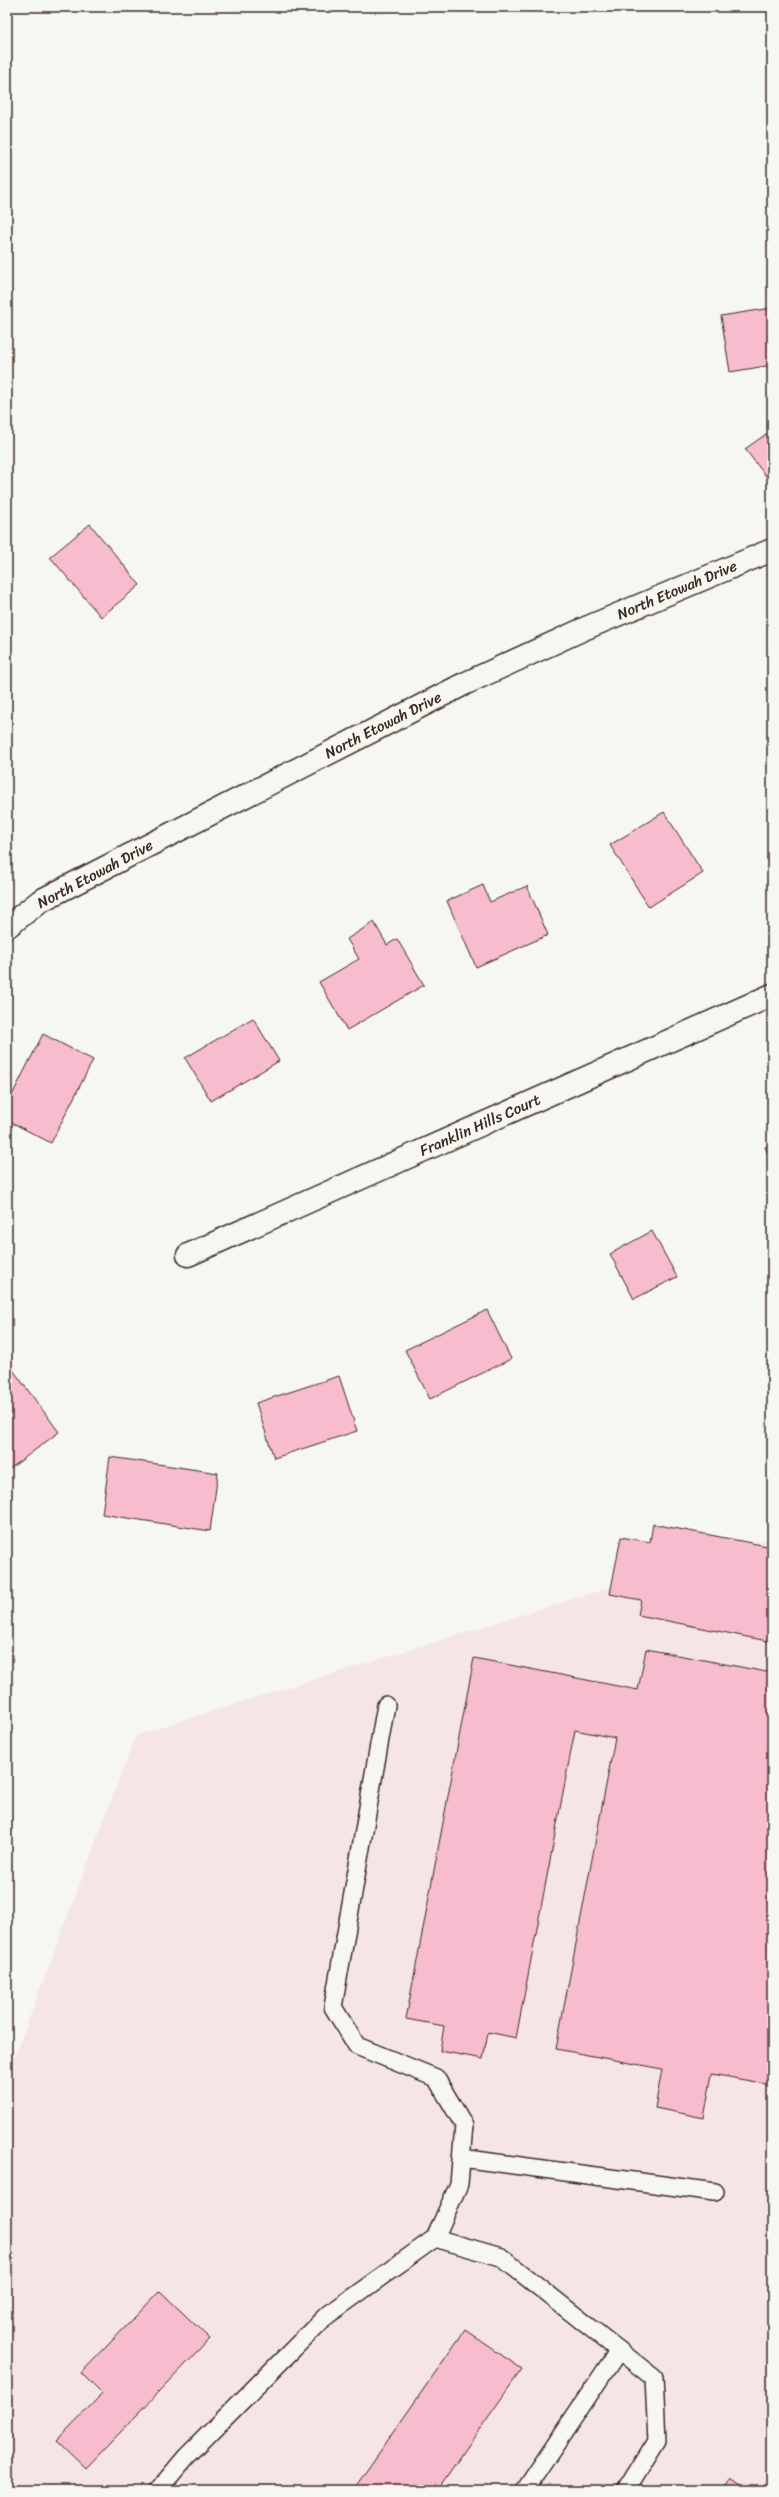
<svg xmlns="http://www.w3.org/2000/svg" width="779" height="2497" font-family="Sriracha,sans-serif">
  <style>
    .built { fill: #f6e5e7 }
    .building { fill: #f7bdce; stroke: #3b2a1e }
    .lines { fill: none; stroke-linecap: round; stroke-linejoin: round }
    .lane-casing { stroke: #3b2a1e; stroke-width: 20 }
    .street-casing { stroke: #3b2a1e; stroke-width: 25 }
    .lane { stroke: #f6f6f2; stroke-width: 17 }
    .street { stroke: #f6f6f2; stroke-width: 22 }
    .labels { text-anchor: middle; stroke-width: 3.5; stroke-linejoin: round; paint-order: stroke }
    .street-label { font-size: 15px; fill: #3b2a1e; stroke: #f6f6f2 }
  </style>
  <rect width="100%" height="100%" fill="#f6f6f2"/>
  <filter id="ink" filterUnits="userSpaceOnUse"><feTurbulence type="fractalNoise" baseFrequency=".025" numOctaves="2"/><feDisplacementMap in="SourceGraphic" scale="8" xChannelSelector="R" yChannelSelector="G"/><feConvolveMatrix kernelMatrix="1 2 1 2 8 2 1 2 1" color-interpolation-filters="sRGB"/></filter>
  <g filter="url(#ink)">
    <polygon class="built" points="772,1537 772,2490 7,2490 7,2077 136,1735"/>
    <g class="building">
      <polygon points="772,308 772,365 730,372 721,316"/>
      <polygon points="772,430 772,484 745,449"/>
      <polygon points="90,524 140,585 101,617 50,557"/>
      <polygon points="664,812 703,873 649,907 610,845"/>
      <polygon points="483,885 490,902 527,886 548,935 476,967 447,901"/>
      <polygon points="374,922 387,945 397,939 424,985 347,1030 319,982 359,959 347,939"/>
      <polygon points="253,1018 279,1061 211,1101 185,1058"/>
      <polygon points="43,1034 93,1060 51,1143 7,1120 7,1105"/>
      <polygon points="772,1144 772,1164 765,1147"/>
      <polygon points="652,1231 677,1277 634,1299 610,1254"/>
      <polygon points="487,1310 511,1359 430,1399 405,1350"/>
      <polygon points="7,1362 59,1432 7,1471"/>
      <polygon points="339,1376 357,1431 274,1458 256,1403"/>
      <polygon points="110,1457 218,1473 210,1531 102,1514"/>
      <polygon points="653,1524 772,1547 772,1642 638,1615 641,1600 610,1594 621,1537 650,1542"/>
      <polygon points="646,1649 772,1673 772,2085 712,2074 704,2118 655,2108 662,2069 556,2049 615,1738 575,1730 516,2038 488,2032 483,2059 440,2051 444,2026 406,2019 474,1658 638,1690"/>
      <polygon points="160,2291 210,2339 86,2468 57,2440 102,2394 81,2373"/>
      <polygon points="465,2330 522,2369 437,2490 353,2490"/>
      <polygon points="731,2478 748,2490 722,2490"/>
    </g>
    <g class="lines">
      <defs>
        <g id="lane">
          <polyline points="461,2158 715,2192"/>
          <polyline points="435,2238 501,2257 654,2378 657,2440 626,2490"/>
          <polyline points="158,2490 186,2457 325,2317 435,2238 459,2184 464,2125 436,2078 357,2046 333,2007 386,1705"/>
          <polyline points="525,2490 619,2350"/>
        </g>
        <g id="street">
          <polyline points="7,927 40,901 464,684 586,628 772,550"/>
          <polyline points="188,1255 772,995"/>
        </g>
      </defs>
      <use href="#lane" class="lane-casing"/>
      <use href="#street" class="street-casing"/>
      <use href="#lane" class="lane"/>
      <use href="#street" class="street"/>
    </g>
  </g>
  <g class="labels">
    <g class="street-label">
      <text transform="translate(677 590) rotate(-23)" y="5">North Etowah Drive</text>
      <text transform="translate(383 725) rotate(-27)" y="5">North Etowah Drive</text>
      <text transform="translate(95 874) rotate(-28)" y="5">North Etowah Drive</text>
      <text transform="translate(480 1125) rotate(-24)" y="5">Franklin Hills Court</text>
    </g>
  </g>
  <rect width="779" height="2497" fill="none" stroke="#f6f6f2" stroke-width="24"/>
  <rect x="12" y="12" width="755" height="2473" fill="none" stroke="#3b2a1e" stroke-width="1.5" filter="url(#ink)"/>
</svg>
